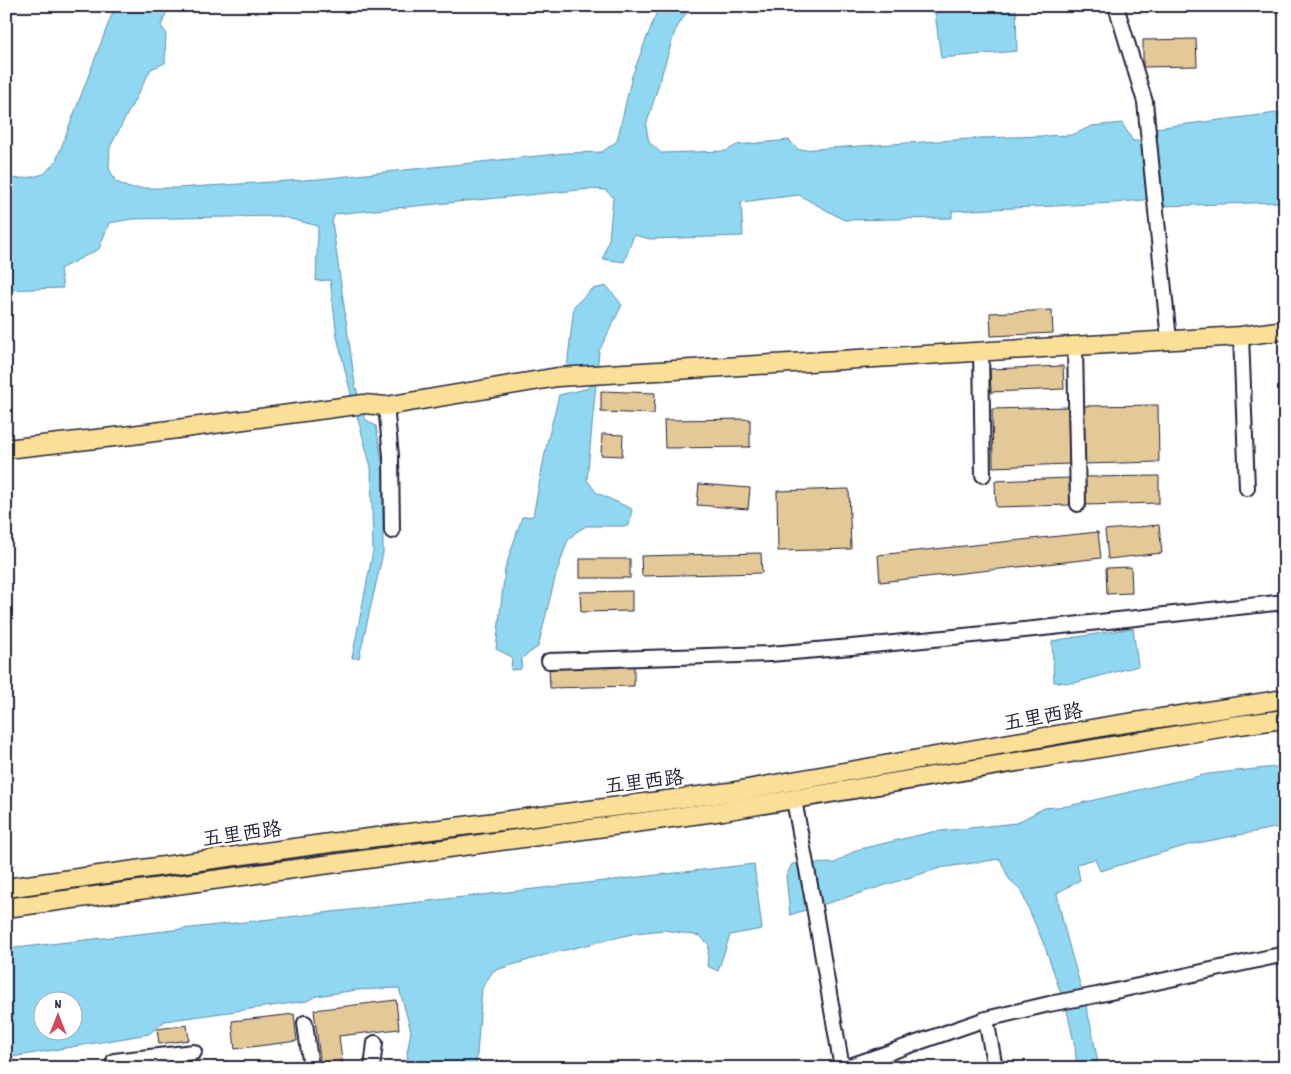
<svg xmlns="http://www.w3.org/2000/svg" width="1291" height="1074" font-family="Dekko,'LXGW WenKai TC',sans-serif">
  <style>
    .water { fill: #90d7f2; stroke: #648fa9; fill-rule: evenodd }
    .building { fill: #e3c898; stroke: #22223b }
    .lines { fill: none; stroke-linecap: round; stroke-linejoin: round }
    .minor-casing { stroke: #22223b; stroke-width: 18 }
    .major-casing { stroke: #22223b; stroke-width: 21 }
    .minor { stroke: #fff; stroke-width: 14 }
    .major { stroke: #fadf96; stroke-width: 18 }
    .labels { text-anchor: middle; stroke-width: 5; stroke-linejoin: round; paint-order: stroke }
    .street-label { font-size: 20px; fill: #22223b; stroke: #fff }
  </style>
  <rect width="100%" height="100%" fill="#fff"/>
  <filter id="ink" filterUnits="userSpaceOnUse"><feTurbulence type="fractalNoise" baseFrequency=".02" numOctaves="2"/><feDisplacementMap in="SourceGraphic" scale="10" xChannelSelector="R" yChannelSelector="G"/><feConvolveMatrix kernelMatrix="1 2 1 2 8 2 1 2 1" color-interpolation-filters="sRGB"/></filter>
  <g filter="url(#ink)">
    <g class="water">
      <polygon points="115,6 169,6 161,26 166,33 165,63 151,69 110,147 109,168 115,181 129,188 176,188 319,179 566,153 602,152 617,141 632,76 659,6 697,6 697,8 686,13 675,31 646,126 649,142 661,153 726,151 737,145 789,140 799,150 984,138 1072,135 1092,126 1122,123 1133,141 1155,141 1155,128 1285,112 1285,213 1279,202 1164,206 1163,198 1114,203 952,211 952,218 844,220 799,195 741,202 743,236 650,239 634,235 624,262 603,259 609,239 613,197 605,190 589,189 335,214 332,221 355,384 365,419 376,426 383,466 383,553 359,658 352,658 373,551 371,467 352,398 337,337 330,280 316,281 318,226 279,216 132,219 109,223 99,249 60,269 63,288 6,290 6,179 27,178 44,174 56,161"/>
      <polygon points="934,6 1016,6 1017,51 941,58"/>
      <polygon points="607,286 622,305 599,351 587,480 597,493 632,509 629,526 586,526 575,533 567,542 555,578 538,647 522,658 521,669 511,670 512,657 496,649 505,569 522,517 533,516 547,443 559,395 589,388 589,366 567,367 574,306 592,289"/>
      <polygon points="1133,628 1138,666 1074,683 1054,682 1052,641"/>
      <path d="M1285,766V826L1188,845L1100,871L1095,859L1077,864L1080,880L1057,893C1064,933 1077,971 1087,1010C1092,1029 1095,1048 1099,1068H1077L1075,1047L1067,1011L1045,947L1020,889L1009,879L1000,859L940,868L790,915L786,876L792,864L835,863L856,850L932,832L1016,823L1044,808L1068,806L1208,774Z"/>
      <path d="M754,864L762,929L730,935L718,971L707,966L709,945L700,936L664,930L636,933L545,955L493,971L482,988L476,1068H408L407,1053L411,1031L399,988L357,990L317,996L307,1001L165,1021L149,1034L6,1058V949ZM42,1002H72V1032H42Z"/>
    </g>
    <g class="building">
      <polygon points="1196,39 1197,66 1143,67 1143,40"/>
      <polygon points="1052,310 1053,333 991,336 990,313"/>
      <polygon points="1063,366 1064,389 991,392 990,369"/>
      <polygon points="601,391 655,393 654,414 601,412"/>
      <polygon points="1158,405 1159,462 1084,464 1083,406"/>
      <polygon points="1068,407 1069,464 993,467 992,409"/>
      <polygon points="750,419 750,447 665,448 664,420"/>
      <polygon points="602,434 623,435 622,456 601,455"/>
      <polygon points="1159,476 1159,503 1085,505 1085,477"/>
      <polygon points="1069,478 1070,505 996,507 995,481"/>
      <polygon points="699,484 750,488 748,509 697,505"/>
      <polygon points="849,489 851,549 778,551 777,491"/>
      <polygon points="1159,525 1162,553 1108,559 1105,530"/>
      <polygon points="1098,532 1101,558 880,582 878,555"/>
      <polygon points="761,553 762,573 642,576 641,556"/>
      <rect x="580" y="559" width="50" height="19"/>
      <polygon points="1131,567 1132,593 1107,594 1106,568"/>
      <polygon points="632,591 632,611 581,612 580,592"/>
      <polygon points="634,665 634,686 550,688 549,667"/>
      <polygon points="396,1000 399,1029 339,1036 343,1068 321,1068 314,1010"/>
      <polygon points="294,1014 297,1041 235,1049 232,1021"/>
      <polygon points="187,1025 189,1040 159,1044 157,1029"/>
    </g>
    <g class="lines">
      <defs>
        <g id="minor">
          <polyline points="1116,6 1145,102 1169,340"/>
          <polyline points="1241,336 1247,488"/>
          <polyline points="1075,346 1078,504"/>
          <polyline points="981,351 983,475"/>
          <polyline points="386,406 391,456 392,531"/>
          <polyline points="549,661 770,654 863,646 1034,629 1285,602"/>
          <polyline points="794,800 815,912 842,1068"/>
          <polyline points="986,1019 995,1068"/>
          <polyline points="305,1023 311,1068"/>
          <polyline points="115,1068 114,1061 194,1052"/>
          <polyline points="372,1068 375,1043"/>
          <polyline points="844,1068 986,1019 1049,1004 1097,995 1285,954"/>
        </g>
        <g id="major">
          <polyline points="6,449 132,435 364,404 386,406 558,377 1241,336 1285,330"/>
          <polyline points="6,888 330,843 730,792 1108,726 1285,699"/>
          <polyline points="6,908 723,811 1232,726 1285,719"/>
        </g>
      </defs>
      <use href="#minor" class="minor-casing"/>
      <use href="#major" class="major-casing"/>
      <use href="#minor" class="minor"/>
      <use href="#major" class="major"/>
    </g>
  </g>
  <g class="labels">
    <g class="street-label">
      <text transform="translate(1043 716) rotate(-10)" y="7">五里西路</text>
      <text transform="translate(644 781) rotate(-7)" y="7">五里西路</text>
      <text transform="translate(242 833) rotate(-8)" y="7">五里西路</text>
    </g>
  </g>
  <rect width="1291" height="1074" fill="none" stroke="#fff" stroke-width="25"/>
  <rect x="12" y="12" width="1266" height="1049" fill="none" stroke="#22223b" stroke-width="2" filter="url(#ink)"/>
  <g transform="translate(58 1016)"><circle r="24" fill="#ffffff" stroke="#a7a7b1"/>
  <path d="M0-4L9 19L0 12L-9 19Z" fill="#d1495b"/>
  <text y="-8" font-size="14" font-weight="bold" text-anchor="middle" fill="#22223b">N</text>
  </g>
</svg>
